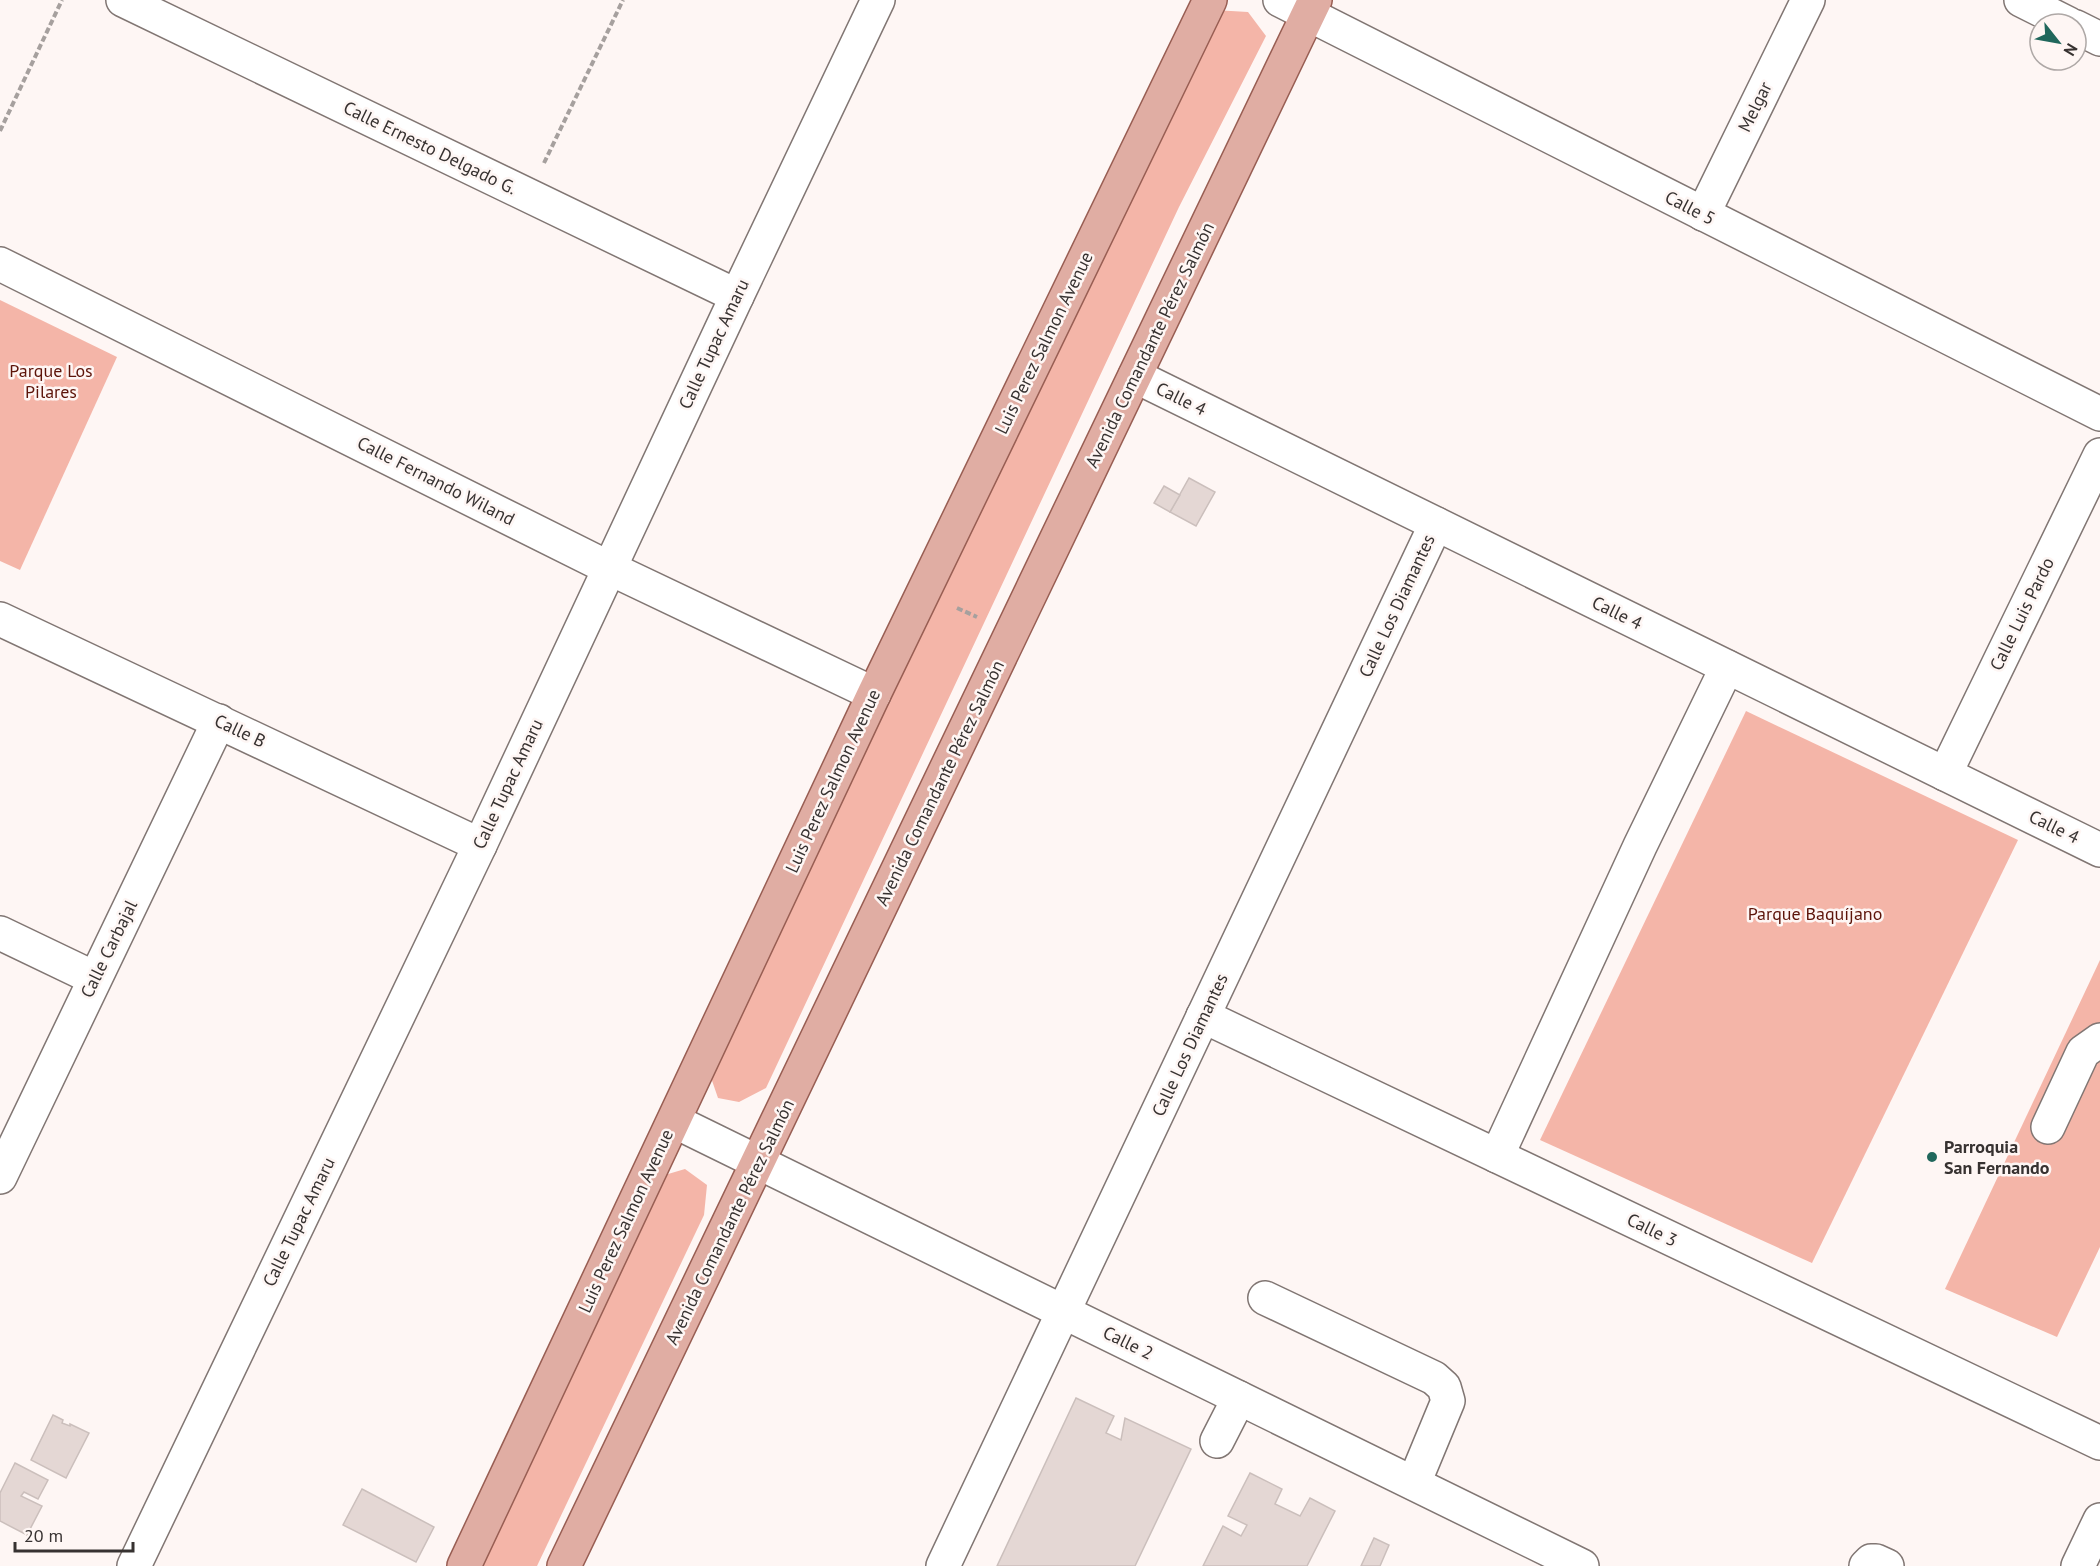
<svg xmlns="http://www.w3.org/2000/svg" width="2100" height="1566" font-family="'PT Sans',sans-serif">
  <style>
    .green { fill: #f4b5a8 }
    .building { fill: #e4d7d4; stroke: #cbbfbc; stroke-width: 1.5 }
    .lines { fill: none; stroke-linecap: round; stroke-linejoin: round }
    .minor-casing { stroke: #817673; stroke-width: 36 }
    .major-casing { stroke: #985e53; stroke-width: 36 }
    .path { stroke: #a6a09e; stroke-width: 4; stroke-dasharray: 6 3; stroke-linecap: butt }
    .minor { stroke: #fff; stroke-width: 33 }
    .major { stroke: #e0ada3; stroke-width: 33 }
    .poi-dot { fill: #20675c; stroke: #fef6f4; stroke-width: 2 }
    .labels { text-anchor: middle; stroke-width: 5; stroke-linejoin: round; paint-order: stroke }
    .street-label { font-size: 18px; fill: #373231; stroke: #fef6f4 }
    .park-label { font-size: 18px; fill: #5d1409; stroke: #fef6f4 }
    .poi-label { font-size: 18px; font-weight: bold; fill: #373231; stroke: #fef6f4; text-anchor: start }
  </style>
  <rect width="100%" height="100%" fill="#fef6f4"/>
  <g class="green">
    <polygon points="1214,10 1248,12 1266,36 1179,207 766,1088 739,1102 718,1098 708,1069"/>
    <polygon points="0,300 117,357 20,570 0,561"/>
    <polygon points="1746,711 2018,840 1812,1263 1540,1140"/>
    <polygon points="2100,960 2100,1247 2057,1337 1945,1289"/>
    <polygon points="685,1169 707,1185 704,1215 537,1566 470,1566 658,1177"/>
  </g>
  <g class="building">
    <polygon points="1189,478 1215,492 1196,526 1170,512"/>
    <polygon points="1164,486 1180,495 1170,512 1154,503"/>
    <polygon points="1076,1398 1114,1416 1106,1433 1121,1440 1125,1418 1191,1449 1135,1566 997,1566"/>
    <polygon points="53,1415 63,1420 62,1423 70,1426 70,1424 89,1433 66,1478 31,1460"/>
    <polygon points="15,1463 48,1480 38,1499 24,1492 21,1496 42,1506 27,1535 0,1521 0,1493"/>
    <polygon points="1250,1473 1282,1489 1275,1504 1300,1516 1310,1498 1335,1511 1307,1566 1203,1566 1223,1526 1241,1536 1247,1525 1228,1516"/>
    <polygon points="362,1489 434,1527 416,1562 343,1525"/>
    <polygon points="1374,1538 1389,1545 1380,1566 1361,1566"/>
  </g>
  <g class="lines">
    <defs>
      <g id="minor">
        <polyline points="123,0 737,296"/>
        <polyline points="1280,0 2100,414"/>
        <polyline points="2021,0 2069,24"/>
        <polyline points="2076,27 2100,39"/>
        <polyline points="1703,214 1808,0"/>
        <polyline points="0,264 609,568 874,694"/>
        <polyline points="1135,376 2100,850"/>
        <polyline points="0,619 480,845"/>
        <polyline points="1945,774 2100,455"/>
        <polyline points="0,933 94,978"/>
        <polyline points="1203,1016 2100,1443"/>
        <polyline points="674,1121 1582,1566"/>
        <polyline points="2048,1127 2083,1052 2100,1040"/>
        <polyline points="1497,1156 1640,846 1727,667"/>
        <polyline points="0,1177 219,721"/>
        <polyline points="1265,1298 1434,1378 1444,1387 1448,1401 1414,1483"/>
        <polyline points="1217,1441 1239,1398"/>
        <polyline points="134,1566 480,845 737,296 878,0"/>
        <polyline points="943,1566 1436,524"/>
        <polyline points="1866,1566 1871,1561 1876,1561 1887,1566"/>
        <polyline points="2078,1566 2100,1520"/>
      </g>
      <g id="major">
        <polyline points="464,1566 874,694 1210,0"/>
        <polyline points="564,1566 1315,0"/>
      </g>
    </defs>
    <use href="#minor" class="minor-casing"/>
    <use href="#major" class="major-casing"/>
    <g class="path">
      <polyline points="0,131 62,0"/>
      <polyline points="544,163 623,0"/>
      <polyline points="957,608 977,617"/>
    </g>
    <use href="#minor" class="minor"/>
    <use href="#major" class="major"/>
  </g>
  <circle class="poi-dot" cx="1932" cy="1157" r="6"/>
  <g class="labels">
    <g class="street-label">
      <text transform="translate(1755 107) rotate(-64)" y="6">Melgar</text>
      <text transform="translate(430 148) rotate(26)" y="6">Calle Ernesto Delgado G.</text>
      <text transform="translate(1690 208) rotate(27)" y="6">Calle 5</text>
      <text transform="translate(1044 343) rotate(-64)" y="6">Luis Perez Salmon Avenue</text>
      <text transform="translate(714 344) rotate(-65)" y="6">Calle Tupac Amaru</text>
      <text transform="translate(1150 345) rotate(-64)" y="6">Avenida Comandante Pérez Salmón</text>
      <text transform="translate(1181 399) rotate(26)" y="6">Calle 4</text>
      <text transform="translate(436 481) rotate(27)" y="6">Calle Fernando Wiland</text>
      <text transform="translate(1397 606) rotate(-65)" y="6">Calle Los Diamantes</text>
      <text transform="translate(1617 613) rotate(26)" y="6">Calle 4</text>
      <text transform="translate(2022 614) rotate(-64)" y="6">Calle Luis Pardo</text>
      <text transform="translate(240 731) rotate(25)" y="6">Calle B</text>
      <text transform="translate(833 781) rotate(-65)" y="6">Luis Perez Salmon Avenue</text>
      <text transform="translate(940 783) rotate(-64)" y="6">Avenida Comandante Pérez Salmón</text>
      <text transform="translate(508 784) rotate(-65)" y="6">Calle Tupac Amaru</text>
      <text transform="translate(2054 827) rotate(26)" y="6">Calle 4</text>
      <text transform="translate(109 949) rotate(-64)" y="6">Calle Carbajal</text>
      <text transform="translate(1190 1045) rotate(-65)" y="6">Calle Los Diamantes</text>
      <text transform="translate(626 1221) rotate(-65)" y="6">Luis Perez Salmon Avenue</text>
      <text transform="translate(299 1222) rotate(-64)" y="6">Calle Tupac Amaru</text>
      <text transform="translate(730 1222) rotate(-64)" y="6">Avenida Comandante Pérez Salmón</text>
      <text transform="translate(1652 1230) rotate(26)" y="6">Calle 3</text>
      <text transform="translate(1128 1343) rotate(26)" y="6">Calle 2</text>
    </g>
    <g class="park-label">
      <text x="51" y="377">Parque Los<tspan x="51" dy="21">Pilares</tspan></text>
      <text x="1815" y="920">Parque Baquíjano</text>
    </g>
    <g class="poi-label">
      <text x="1944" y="1153">Parroquia<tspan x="1944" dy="21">San Fernando</tspan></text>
    </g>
  </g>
  <g transform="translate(2058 42) rotate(121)"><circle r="28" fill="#fef6f4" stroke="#aea8a6" stroke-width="1.5"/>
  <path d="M0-4.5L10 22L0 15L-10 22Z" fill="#20675c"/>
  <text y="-9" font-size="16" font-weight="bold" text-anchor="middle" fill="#373231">N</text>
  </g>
  <path d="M15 1542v9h118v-9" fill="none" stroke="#373231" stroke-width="3"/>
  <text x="24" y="1542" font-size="18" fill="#373231" stroke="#fef6f4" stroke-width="4.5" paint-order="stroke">20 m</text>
</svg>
